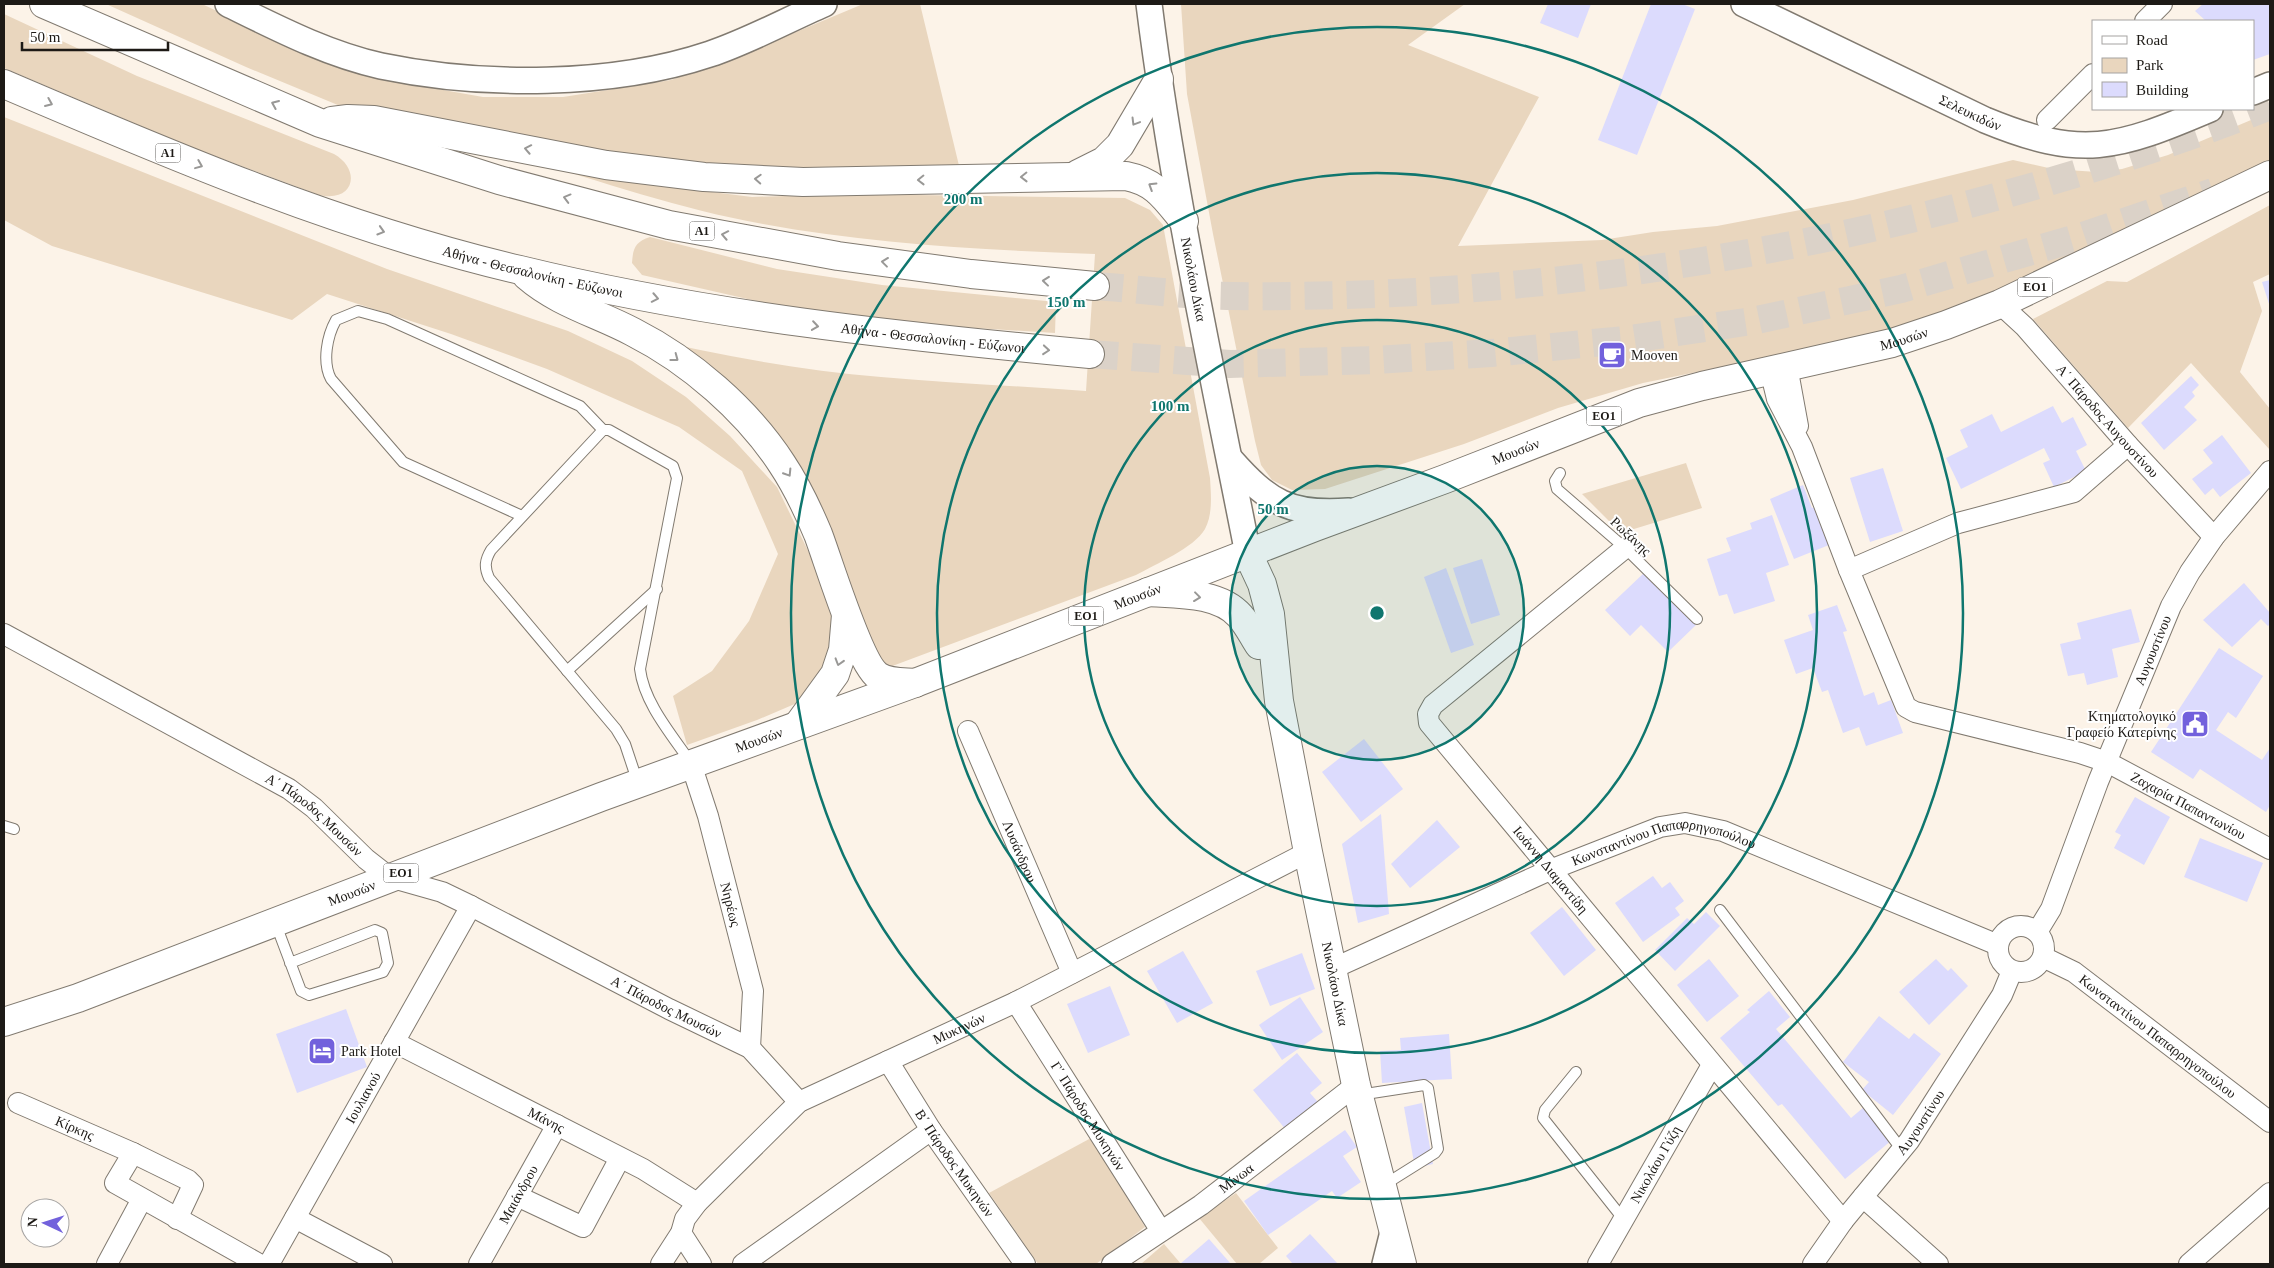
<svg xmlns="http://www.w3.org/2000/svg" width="2274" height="1268" font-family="Georgia,serif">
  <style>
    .green { fill: #e9d6be }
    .building { fill: #dcdbfd }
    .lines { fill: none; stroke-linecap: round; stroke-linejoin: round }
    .motorway-tunnel { stroke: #dbd2c8; stroke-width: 28; stroke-dasharray: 28 14; stroke-linecap: butt }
    .service-casing { stroke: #817a70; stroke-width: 12 }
    .minor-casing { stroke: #817a70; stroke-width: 22 }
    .tertiary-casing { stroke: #817a70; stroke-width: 28 }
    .secondary-casing { stroke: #817a70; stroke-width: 30 }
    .primary-casing { stroke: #817a70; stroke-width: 30 }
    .motorway-casing { stroke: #817a70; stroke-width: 30 }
    .service { stroke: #fff; stroke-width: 10 }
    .minor { stroke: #fff; stroke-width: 20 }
    .tertiary { stroke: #fff; stroke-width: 25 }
    .secondary { stroke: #fff; stroke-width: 28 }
    .primary { stroke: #fff; stroke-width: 28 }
    .motorway { stroke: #fff; stroke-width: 28 }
    .oneway { stroke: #999896 }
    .ring { fill: none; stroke: #0f766e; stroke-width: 2.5 }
    .labels { text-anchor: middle; stroke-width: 4; stroke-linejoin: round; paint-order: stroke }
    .shield { fill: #fff; stroke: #615f5c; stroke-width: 1 }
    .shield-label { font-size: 12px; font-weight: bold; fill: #1d1a16 }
    .street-label { font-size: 14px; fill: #1d1a16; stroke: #fff }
    .poi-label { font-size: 14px; fill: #1d1a16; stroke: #fff; text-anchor: start }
    .centre { fill: #0f766e; stroke: #fff; stroke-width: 2.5 }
    .ring-label { font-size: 15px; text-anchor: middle; font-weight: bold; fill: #0f766e; stroke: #fff; stroke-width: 4; stroke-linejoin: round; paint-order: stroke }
  </style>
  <rect width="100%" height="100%" fill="#fcf3e8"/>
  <g class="green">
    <polygon points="106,4 202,4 306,53 381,79 483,97 563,97 671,80 741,55 863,4 920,4 962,178 786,185 345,108 246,67"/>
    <polygon points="1181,4 1465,4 1408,45 1539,97 1458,246 1602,240 1653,232 1717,226 1853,200 2013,160 2053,169 2097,172 2122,169 2168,155 2270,112 2270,161 2009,290 1859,339 1643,383 1558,408 1464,444 1325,489 1292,490 1272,480 1261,465 1255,441 1213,234 1187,94"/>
    <path d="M4,14L137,76L334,154C362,170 354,203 319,195L188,146L4,68Z"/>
    <polygon points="4,117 387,269 568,331 632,361 686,397 730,436 777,487 813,561 833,621 831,647 817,685 797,703 757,720 687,745 673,696 712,671 749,621 778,554 742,471 679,427 547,369 451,334 327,294 292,320 52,246 4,220"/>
    <path d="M521,157L640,183L752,197L847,194L1125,198L1150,210L1163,225L1210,478C1211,494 1213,514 1205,529C1194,548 1156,564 1136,575L879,671L779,456L637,336C717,355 799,370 881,377C949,383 1018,386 1086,391L1095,254C984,250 872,244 763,224C680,209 601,182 521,157Z"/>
    <polygon points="2270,205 2270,274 2253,282 2262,311 2240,372 2270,409 2270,450 2191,363 2128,428 2033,319 2107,281 2127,282"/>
    <path d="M650,237L777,269L882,285L1056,302L1055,333L883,322L769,304L642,275L632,263C633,248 635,242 650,237Z"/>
    <polygon points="1686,463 1702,508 1621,533 1582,494"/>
    <polygon points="1091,1138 1145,1227 1096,1264 1038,1264 989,1193"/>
    <polygon points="1236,1193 1278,1248 1259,1264 1237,1264 1199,1218"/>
    <polygon points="1164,1244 1181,1264 1141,1264"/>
  </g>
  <g class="building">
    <polygon points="1548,4 1591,4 1578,38 1540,23"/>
    <polygon points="1651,4 1682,4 1695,9 1637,155 1598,140"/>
    <polygon points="2203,4 2270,4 2270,54 2253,60 2253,21 2206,21 2195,11"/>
    <polygon points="2270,280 2270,307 2262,282"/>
    <polygon points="2191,376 2199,385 2192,392 2195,396 2184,407 2197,420 2164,450 2141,423"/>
    <polygon points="2053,406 2062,423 2073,417 2087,445 2076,451 2086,471 2054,487 2043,463 2050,460 2044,448 1961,489 1946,458 1968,447 1960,430 1992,414 2001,432"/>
    <polygon points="2222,435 2251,473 2220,497 2213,488 2205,495 2192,479 2213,463 2203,450"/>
    <polygon points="1883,468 1903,531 1870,542 1850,478"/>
    <polygon points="1803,485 1812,508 1820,505 1834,543 1794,559 1770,499"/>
    <polygon points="1772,515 1789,565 1766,573 1775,601 1734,614 1727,594 1719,596 1707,559 1731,551 1726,538 1752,529 1750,523"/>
    <polygon points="1482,559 1500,615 1471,624 1453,568"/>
    <polygon points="1446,568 1474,645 1451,653 1424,577"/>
    <polygon points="1645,572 1696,625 1668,652 1641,625 1630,636 1605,610"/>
    <polygon points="2244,583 2270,613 2270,624 2268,626 2261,619 2232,647 2203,620"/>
    <polygon points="1837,605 1847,631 1843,632 1864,696 1874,692 1878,705 1891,700 1903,733 1866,746 1859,727 1843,733 1828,690 1822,692 1813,668 1796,674 1784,640 1813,630 1808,615"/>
    <polygon points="2131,609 2140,642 2112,649 2118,677 2087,685 2084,673 2068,676 2060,644 2081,639 2077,623"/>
    <polygon points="2219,648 2263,676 2236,718 2228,712 2216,730 2262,760 2270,748 2270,805 2266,812 2200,769 2193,779 2151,752"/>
    <polygon points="1364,739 1403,789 1361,822 1322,772"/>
    <polygon points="2135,797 2170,817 2144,865 2114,848 2121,835 2115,832"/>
    <polygon points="1381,814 1389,914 1358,923 1342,844"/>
    <polygon points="1437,820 1460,847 1410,888 1391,864"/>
    <polygon points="2200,838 2263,863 2247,902 2184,877"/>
    <polygon points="1653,876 1662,888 1670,882 1684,901 1675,908 1680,915 1643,942 1615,903"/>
    <polygon points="1562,907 1596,950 1564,976 1530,933"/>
    <polygon points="1706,912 1720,926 1675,971 1655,950 1687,918 1694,924"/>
    <polygon points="1183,951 1213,1003 1177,1023 1147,971"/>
    <polygon points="1302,953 1315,989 1270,1006 1256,971"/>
    <polygon points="1709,959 1739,996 1707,1022 1677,985"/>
    <polygon points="1936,959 1948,971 1951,968 1968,986 1929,1025 1899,992"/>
    <polygon points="1110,986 1130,1035 1088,1053 1067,1004"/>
    <polygon points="1769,991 1790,1017 1776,1029 1851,1118 1864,1107 1892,1140 1845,1179 1782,1104 1778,1106 1720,1038 1750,1012 1747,1010"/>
    <polygon points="1300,997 1323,1032 1282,1060 1259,1025"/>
    <polygon points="346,1009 367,1067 297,1093 276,1034"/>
    <polygon points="1879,1016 1909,1039 1914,1033 1941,1054 1893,1115 1862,1090 1869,1082 1843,1062"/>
    <polygon points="1449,1034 1452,1079 1382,1083 1380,1051 1401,1050 1400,1038"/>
    <polygon points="1297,1053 1322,1083 1310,1093 1324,1109 1291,1136 1253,1090"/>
    <polygon points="1422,1103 1433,1164 1415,1168 1404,1107"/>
    <polygon points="1345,1130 1357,1147 1343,1156 1361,1182 1337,1198 1332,1191 1268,1235 1244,1201"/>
    <polygon points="1310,1234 1338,1264 1293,1264 1286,1256"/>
    <polygon points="1209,1239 1231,1264 1180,1264"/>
  </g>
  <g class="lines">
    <g class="motorway-tunnel">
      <path d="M1095,286C1140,289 1187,296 1233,296C1587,300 1940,235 2270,106"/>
      <polyline points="1090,354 1230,364 1376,360 1491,353 1624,340 1752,321 1901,289 2080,237 2213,192"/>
    </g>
    <defs>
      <g id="service">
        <polyline points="1560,473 1555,481 1557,489 1625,548 1697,619"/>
        <path d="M522,516L403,462L331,379C322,362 327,336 336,320L358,311L387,319L580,406L603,430"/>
        <polyline points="567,671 657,589"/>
        <path d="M638,783L625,744L616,729L489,578C484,567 485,560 491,550L603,430H609L673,466L677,478L640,669C644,703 672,735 691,763"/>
        <polyline points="4,826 14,829"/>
        <polyline points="1720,910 1902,1150"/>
        <polyline points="275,922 301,991 309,995 383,972 388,963 382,933 375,930 290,963"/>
        <polyline points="1576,1072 1545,1110 1543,1118 1624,1220"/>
        <polyline points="1359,1095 1424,1085 1428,1088 1438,1149 1435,1153 1384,1185"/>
      </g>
      <g id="minor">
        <polyline points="2145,21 2162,4"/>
        <polyline points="2047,120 2093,74"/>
        <path id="s1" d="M2000,304L2025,327L2128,445L2214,537"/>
        <polyline points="1787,366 1798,426"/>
        <path id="s2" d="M1770,370L1777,399L1802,447L1849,570L1906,707L1915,712L2080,753L2107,762L2270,849"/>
        <path id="s3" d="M1625,548L1433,705L1428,714L1429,723L1843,1221"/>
        <polyline points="1849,570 1958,523 2074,492 2128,445"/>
        <path id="s4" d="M4,634L289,789L314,808L366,859L389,877L442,892L471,906L669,1009L750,1048L799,1102"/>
        <path id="s5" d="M968,731L1072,973"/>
        <path id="s6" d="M691,764L708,816L753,991L750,1048"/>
        <circle cx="2021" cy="949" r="23"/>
        <path id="s7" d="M2037,932L2051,909L2098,782L2171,606L2190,572L2214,537L2270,471"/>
        <path id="s8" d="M2043,957L2074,972L2270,1122"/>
        <path id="s9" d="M1332,969L1550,870L1660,827L1685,823L1723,831L1998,945"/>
        <path id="s10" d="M1016,1002L1161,1231"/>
        <path id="s11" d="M394,1042L643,1169L697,1203"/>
        <path id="s12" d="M888,1061L931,1130L1025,1264"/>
        <path id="s13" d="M18,1103L133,1153L188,1180L193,1185L177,1219"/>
        <polyline points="133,1153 115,1183 259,1264"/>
        <polyline points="517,1196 583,1227 620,1158"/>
        <polyline points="1863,1197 1938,1264"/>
        <polyline points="295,1218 382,1264"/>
        <polyline points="681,1233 701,1264"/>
        <polyline points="107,1264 142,1199"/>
        <path id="s14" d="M269,1264L471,906"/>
        <path id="s15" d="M479,1264L557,1125"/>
        <path id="s16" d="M661,1264L681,1233L685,1219L697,1203L799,1102L1016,1002L1308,852"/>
        <polyline points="743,1264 931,1130"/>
        <path id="s17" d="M1112,1264L1201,1205L1356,1085"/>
        <path id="s18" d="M1598,1264L1712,1065"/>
        <path id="s19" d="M1813,1264L1843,1221L1909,1141L2002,995L2012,971"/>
        <polyline points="2189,1264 2270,1193"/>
      </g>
      <g id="tertiary">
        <path d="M228,4C277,28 327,54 381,66C482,87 612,87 710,54C749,41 787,20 824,4"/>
        <path id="s20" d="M1149,4C1172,188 1212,371 1248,554"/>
        <path id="s21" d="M1744,4L1985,120C2082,160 2116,149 2210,109"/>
        <polyline points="2253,92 2270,85"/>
        <path d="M1230,459C1268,502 1290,516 1349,511"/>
        <polyline points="1385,1264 1393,1232"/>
      </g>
      <g id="secondary">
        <path id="s22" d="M1248,554L1262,584L1270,614L1279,701L1308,852L1356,1085L1402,1264"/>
        <path d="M1148,592C1177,594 1219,592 1240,616C1248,625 1253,636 1259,645"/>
      </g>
      <g id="primary">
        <path id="s23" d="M4,1022L78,998L601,797L915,683L1315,527L1445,479L1639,403L1702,386L1892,343L1946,325L2000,304L2270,175"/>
      </g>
      <g id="motorway">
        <polyline points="44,4 320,123 499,180 669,225 838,256 971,274 1095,286"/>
        <path id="s24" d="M4,84C172,156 341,228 520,270C708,316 898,336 1090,354"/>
        <path d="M332,121L348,119L374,120L606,165L704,177L803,182L1126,176C1156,182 1165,198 1184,221"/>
        <polyline points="1078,174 1104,161 1120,145 1159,79"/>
        <path d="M527,276C558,303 597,313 633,332C690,361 747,410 782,464C796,485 808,510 818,534C828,560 859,663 878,676C888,683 903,682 915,683"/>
        <polyline points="798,725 835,674 843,650 846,615"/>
      </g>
    </defs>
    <use href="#service" class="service-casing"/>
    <use href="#minor" class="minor-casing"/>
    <use href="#tertiary" class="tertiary-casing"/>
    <use href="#secondary" class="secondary-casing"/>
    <use href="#primary" class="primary-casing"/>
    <use href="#motorway" class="motorway-casing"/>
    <use href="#service" class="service"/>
    <use href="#minor" class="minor"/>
    <use href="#tertiary" class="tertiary"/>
    <use href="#secondary" class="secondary"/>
    <use href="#primary" class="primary"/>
    <use href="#motorway" class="motorway"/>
  </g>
  <defs><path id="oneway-chevron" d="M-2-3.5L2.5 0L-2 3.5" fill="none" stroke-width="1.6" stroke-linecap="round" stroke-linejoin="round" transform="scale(1.25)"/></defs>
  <g class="oneway">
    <use href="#oneway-chevron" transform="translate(49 103) rotate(23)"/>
    <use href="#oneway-chevron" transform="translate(275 104) rotate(-157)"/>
    <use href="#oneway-chevron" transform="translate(1135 122) rotate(121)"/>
    <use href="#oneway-chevron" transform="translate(528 149) rotate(-169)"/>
    <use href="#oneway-chevron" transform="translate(199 165) rotate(22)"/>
    <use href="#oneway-chevron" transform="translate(1024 177) rotate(179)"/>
    <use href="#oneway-chevron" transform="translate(758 179) rotate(-177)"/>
    <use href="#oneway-chevron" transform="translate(921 180) rotate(179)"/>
    <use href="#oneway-chevron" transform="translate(1152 186) rotate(-148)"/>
    <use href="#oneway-chevron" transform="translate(567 198) rotate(-165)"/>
    <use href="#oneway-chevron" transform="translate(381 231) rotate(17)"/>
    <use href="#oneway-chevron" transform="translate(725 235) rotate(-169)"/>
    <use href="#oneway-chevron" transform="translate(885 262) rotate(-173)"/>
    <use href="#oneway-chevron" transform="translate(1046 281) rotate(-174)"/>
    <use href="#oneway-chevron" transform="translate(655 298) rotate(11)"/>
    <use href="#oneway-chevron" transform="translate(815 326) rotate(8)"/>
    <use href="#oneway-chevron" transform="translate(1046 350) rotate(5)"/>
    <use href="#oneway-chevron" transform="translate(675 358) rotate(37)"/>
    <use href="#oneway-chevron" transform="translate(788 473) rotate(58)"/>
    <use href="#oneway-chevron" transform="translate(1197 597) rotate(7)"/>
    <use href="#oneway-chevron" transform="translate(839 662) rotate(107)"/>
  </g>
  <circle cx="1377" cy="613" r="147" fill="#0f766e" fill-opacity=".12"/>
  <g class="ring">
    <circle cx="1377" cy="613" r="147"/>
    <circle cx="1377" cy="613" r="293"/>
    <circle cx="1377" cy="613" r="440"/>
    <circle cx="1377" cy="613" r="586"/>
  </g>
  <defs>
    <symbol id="cafe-square" viewBox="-11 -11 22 22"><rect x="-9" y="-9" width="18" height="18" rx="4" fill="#7261dc" stroke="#fff"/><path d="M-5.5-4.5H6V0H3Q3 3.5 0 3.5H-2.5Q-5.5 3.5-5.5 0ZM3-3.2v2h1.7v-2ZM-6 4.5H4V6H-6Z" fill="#fff"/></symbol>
    <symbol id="civic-square" viewBox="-11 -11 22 22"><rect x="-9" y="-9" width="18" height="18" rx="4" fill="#7261dc" stroke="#fff"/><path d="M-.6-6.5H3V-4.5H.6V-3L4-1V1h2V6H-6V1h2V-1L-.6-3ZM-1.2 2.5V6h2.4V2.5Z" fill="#fff"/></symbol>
    <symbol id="hotel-square" viewBox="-11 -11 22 22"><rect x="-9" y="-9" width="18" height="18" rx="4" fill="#7261dc" stroke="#fff"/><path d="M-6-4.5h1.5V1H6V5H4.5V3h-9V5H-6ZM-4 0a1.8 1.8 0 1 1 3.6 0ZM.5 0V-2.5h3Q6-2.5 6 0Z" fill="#fff"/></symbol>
  </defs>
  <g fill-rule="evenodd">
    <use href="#cafe-square" x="1596" y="339" width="32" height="32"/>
    <use href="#civic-square" x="2179" y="708" width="32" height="32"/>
    <use href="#hotel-square" x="306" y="1035" width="32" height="32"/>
  </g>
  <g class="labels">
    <g class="shield">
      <rect x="155.5" y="143.5" width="25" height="19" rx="4"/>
      <rect x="689.5" y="221.5" width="25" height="19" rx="4"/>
      <rect x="2017.5" y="277.5" width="35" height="19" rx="4"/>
      <rect x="1586.5" y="406.5" width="35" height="19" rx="4"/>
      <rect x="1068.5" y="606.5" width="35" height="19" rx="4"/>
      <rect x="383.5" y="863.5" width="35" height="19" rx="4"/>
    </g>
    <g class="shield-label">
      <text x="168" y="157">Α1</text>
      <text x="702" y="235">Α1</text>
      <text x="2035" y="291">ΕΟ1</text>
      <text x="1604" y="420">ΕΟ1</text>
      <text x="1086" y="620">ΕΟ1</text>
      <text x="401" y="877">ΕΟ1</text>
    </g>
    <g class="street-label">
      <text dy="5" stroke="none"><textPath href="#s21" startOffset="251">Σελευκιδών</textPath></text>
      <text dy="5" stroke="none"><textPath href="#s24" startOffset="562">Αθήνα - Θεσσαλονίκη - Εύζωνοι</textPath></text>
      <text dy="5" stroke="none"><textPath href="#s20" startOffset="279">Νικολάου Δίκα</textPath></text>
      <text dy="5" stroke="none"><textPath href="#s24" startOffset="968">Αθήνα - Θεσσαλονίκη - Εύζωνοι</textPath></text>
      <text dy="5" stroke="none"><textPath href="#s23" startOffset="2021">Μουσών</textPath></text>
      <text dy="5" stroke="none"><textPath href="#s1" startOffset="159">Α΄ Πάροδος Αυγουστίνου</textPath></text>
      <text dy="5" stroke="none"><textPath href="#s23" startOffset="1616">Μουσών</textPath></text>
      <text transform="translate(1631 536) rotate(43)" y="5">Ρωξάνης</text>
      <text dy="5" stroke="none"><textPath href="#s23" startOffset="1211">Μουσών</textPath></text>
      <text dy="5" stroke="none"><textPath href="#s7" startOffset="305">Αυγουστίνου</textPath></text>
      <text dy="5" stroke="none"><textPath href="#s23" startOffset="806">Μουσών</textPath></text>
      <text dy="5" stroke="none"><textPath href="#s2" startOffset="665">Ζαχαρία Παπαντωνίου</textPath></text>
      <text dy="5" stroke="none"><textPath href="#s4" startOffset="360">Α΄ Πάροδος Μουσών</textPath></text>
      <text dy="5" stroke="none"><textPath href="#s5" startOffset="131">Λυσάνδρου</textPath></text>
      <text dy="5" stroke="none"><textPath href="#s9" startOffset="360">Κωνσταντίνου Παπαρρηγοπούλου</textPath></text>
      <text dy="5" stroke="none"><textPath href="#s3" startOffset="458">Ιωάννη Διαμαντίδη</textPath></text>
      <text dy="5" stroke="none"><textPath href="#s23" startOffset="371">Μουσών</textPath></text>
      <text dy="5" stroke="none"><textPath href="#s6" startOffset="146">Νηρέως</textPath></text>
      <text dy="5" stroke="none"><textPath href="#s22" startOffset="440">Νικολάου Δίκα</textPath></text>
      <text dy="5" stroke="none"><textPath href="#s4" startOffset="765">Α΄ Πάροδος Μουσών</textPath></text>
      <text dy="5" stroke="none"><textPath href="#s16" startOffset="391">Μυκηνών</textPath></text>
      <text dy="5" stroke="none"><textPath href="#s8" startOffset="140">Κωνσταντίνου Παπαρρηγοπούλου</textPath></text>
      <text dy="5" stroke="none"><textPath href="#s14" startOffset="191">Ιουλιανού</textPath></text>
      <text dy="5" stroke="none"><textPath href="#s10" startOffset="135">Γ΄ Πάροδος Μυκηνών</textPath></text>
      <text dy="5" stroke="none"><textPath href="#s11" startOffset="171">Μάνης</textPath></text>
      <text dy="5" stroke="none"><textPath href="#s19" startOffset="178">Αυγουστίνου</textPath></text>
      <text dy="5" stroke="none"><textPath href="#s13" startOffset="62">Κίρκης</textPath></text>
      <text dy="5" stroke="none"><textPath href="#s12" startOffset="122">Β΄ Πάροδος Μυκηνών</textPath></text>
      <text dy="5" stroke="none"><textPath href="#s18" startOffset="115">Νικολάου Γύζη</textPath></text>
      <text dy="5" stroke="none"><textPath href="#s17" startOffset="151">Μίνωα</textPath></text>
      <text dy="5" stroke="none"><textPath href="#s15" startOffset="80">Μαιάνδρου</textPath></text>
    </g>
    <g class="poi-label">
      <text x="1631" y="360">Mooven</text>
      <text x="2176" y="721" text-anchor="end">Κτηματολογικό<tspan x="2176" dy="16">Γραφείο Κατερίνης</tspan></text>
      <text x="341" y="1056">Park Hotel</text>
    </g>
  </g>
  <circle cx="1377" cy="613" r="8" class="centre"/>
  <g class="ring-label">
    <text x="963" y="204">200 m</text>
    <text x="1066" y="307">150 m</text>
    <text x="1170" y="411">100 m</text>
    <text x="1273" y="514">50 m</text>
  </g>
  <rect width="2274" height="1268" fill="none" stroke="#1d1a16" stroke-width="10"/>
  <rect x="2092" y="20" width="162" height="90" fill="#ffffff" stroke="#a5a3a2"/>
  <rect x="2102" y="36" width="25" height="8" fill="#ffffff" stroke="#a5a3a2"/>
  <text x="2136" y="45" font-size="15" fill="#1d1a16">Road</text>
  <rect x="2102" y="58" width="25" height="15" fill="#e9d6be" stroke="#a5a3a2"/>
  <text x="2136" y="70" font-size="15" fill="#1d1a16">Park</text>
  <rect x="2102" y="82" width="25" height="15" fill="#dcdbfd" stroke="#a5a3a2"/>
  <text x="2136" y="95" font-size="15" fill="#1d1a16">Building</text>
  <g transform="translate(45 1223) rotate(274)"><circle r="24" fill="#ffffff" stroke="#a5a3a2"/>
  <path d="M0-4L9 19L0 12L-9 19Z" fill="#7261dc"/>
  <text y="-8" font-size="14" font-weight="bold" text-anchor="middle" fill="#1d1a16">N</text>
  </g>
  <path d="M22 42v8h146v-8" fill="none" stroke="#1d1a16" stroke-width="2.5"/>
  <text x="30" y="42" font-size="15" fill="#1d1a16" stroke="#ffffff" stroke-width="4" paint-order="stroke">50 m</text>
</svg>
